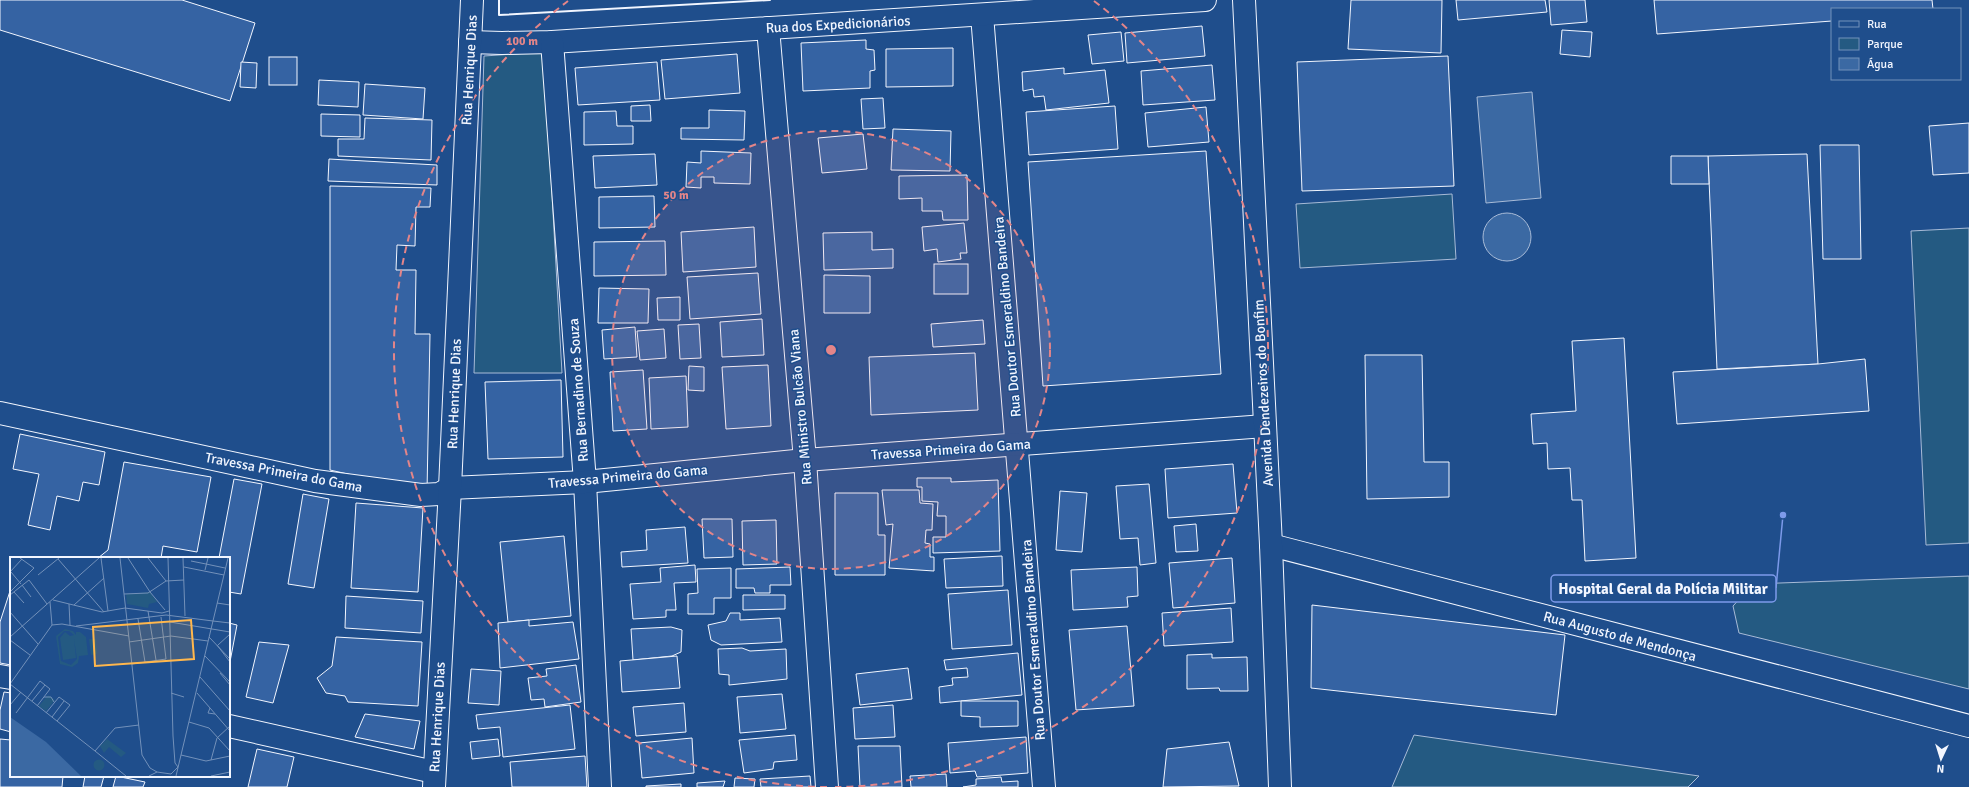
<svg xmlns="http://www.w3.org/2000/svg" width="1969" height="787" font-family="Signika,sans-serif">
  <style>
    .green { fill: #245a82; stroke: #a8bbd7 }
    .water { fill: #3b69a3; stroke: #a8bbd7 }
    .building { fill: #3563a3; stroke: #f2f6ff }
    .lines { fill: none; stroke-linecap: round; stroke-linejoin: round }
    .minor-casing { stroke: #f2f6ff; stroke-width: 24 }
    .tertiary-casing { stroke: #f2f6ff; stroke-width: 24 }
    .secondary-casing { stroke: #f2f6ff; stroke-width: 24 }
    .minor { stroke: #1f4e8c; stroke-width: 22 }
    .tertiary { stroke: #1f4e8c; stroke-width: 22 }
    .secondary { stroke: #1f4e8c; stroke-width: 22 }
    .wall { stroke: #f2f6ff; stroke-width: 2 }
    .ring { fill: none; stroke: #e38589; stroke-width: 2; stroke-dasharray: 7 5 }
    .labels { text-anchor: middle; stroke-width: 3; stroke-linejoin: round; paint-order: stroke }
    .street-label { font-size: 14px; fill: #f2f6ff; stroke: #1f4e8c }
    .inset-road { fill: none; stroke: #7391ba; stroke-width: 1 }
    .view { fill: #ffb74d; fill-opacity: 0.15; stroke: #ffb74d; stroke-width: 2 }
    .inset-edge { fill: none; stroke: #f2f6ff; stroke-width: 2 }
    .centre { fill: #e38589; stroke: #1f4e8c; stroke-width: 2 }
    .ring-label { font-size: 12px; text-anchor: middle; font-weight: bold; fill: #e38589; stroke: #1f4e8c; stroke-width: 3; stroke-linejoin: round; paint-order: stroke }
    .leader { fill: none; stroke: #7d9aea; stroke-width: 1.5 }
    .callout-dot { fill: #7d9aea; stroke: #1f4e8c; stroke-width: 1.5 }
    .callout { fill: #1f4e8c; stroke: #7d9aea; stroke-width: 1.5 }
    .callout-label { font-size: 15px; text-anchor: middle; font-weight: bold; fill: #f2f6ff }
  </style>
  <rect width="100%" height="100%" fill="#1f4e8c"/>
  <g class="green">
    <polygon points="544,52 562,373 474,373 484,56"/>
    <polygon points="1452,194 1456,259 1300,268 1296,204"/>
    <polygon points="1969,228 1969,543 1926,545 1911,231"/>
    <polygon points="1969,576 1969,689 1739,633 1733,606 1753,584"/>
    <polygon points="1414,735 1699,776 1688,787 1392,787"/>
  </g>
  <g class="water">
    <polygon points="1532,92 1541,198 1486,203 1477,97"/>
    <circle cx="1507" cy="237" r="24"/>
  </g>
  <g class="building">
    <polygon points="0,0 182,0 255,23 230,101 0,30"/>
    <polygon points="1351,0 1442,0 1441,53 1348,49"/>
    <polygon points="1456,0 1545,0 1547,12 1458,20"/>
    <polygon points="1549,0 1585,0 1587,22 1551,25"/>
    <polygon points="1654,0 1932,0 1933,9 1832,9 1832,21 1657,34"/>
    <polygon points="1202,26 1205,56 1127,63 1125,33"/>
    <polygon points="1562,30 1592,32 1590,57 1560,54"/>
    <polygon points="1121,32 1124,61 1092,64 1088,35"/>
    <polygon points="866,40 866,49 874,50 875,70 870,71 870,88 803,91 801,43"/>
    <polygon points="953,48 953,86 886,87 886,49"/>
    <polygon points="737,54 740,93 665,99 661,60"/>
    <polygon points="1448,56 1454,186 1302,191 1297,62"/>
    <rect x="269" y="57" width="28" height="28"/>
    <polygon points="241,62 257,63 256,88 240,87"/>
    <polygon points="657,62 660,100 578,105 575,68"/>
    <polygon points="1212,65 1215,100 1143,105 1141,71"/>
    <polygon points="1064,68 1064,74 1105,70 1109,103 1046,110 1044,96 1034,97 1033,89 1023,91 1022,72"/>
    <polygon points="319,80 359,82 358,107 318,105"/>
    <polygon points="365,84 425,88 423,119 363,115"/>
    <polygon points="883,98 885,128 863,129 861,99"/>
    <polygon points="650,105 651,121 631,121 631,106"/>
    <polygon points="1115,106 1118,149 1029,155 1026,112"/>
    <polygon points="1206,107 1209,142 1148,147 1145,113"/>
    <polygon points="709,110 745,111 744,140 681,139 681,128 709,128"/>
    <polygon points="616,111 617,126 633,126 633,144 584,145 584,112"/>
    <polygon points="321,114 360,115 360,137 321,136"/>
    <polygon points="365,118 432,120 431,160 338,156 338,139 364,139"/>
    <polygon points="1969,123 1969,173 1933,175 1929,126"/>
    <polygon points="893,129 951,131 950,171 891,170"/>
    <polygon points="863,134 867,169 822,173 818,138"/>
    <polygon points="1820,145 1859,145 1861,259 1823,259"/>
    <polygon points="701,151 751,153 750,184 714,183 714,177 701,177 701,188 686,187 687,162 701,163"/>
    <polygon points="1206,151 1221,374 1043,386 1028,162"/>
    <polygon points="655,154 657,185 595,188 593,156"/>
    <polygon points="1807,154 1818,364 1717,369 1708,156"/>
    <polygon points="1671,156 1708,156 1709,184 1671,184"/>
    <polygon points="329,159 437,165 437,185 328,181"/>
    <polygon points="967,175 968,220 943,220 942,211 922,211 922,198 899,199 899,176"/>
    <polygon points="330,186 431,188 430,207 416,207 415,246 397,245 396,270 416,270 415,334 430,334 427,492 330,470"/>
    <polygon points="654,196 655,227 599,228 599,197"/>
    <polygon points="964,223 967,253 960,253 961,259 938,262 937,249 924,251 922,227"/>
    <polygon points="754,227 756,267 683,272 681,232"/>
    <polygon points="872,232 872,250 893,249 893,268 824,270 823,233"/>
    <polygon points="665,241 666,275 594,276 594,242"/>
    <rect x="934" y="264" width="34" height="30"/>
    <polygon points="758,273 761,314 690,319 687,277"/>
    <polygon points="824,275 870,276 870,313 824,313"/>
    <polygon points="599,288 649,289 648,323 598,323"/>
    <polygon points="680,297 680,320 658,320 657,298"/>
    <polygon points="762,319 764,355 722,357 720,322"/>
    <polygon points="983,320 985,344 933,347 931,324"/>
    <polygon points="699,324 701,358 680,359 678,325"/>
    <polygon points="635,327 637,357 604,359 602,330"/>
    <polygon points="664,329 666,358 640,360 637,331"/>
    <polygon points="1624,338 1636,558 1585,561 1582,500 1572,500 1570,468 1548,469 1547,443 1533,444 1531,414 1576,411 1572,341"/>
    <polygon points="975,353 978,410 871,415 869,357"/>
    <polygon points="1365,355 1422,355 1424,462 1449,462 1449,497 1367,499"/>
    <polygon points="1865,359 1869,411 1677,424 1673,372 1818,364"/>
    <polygon points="768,365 771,426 726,429 722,367"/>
    <polygon points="689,366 704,367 704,391 688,390"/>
    <polygon points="643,370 647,429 613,431 610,372"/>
    <polygon points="686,376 688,427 651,429 649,378"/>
    <polygon points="561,380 563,457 488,459 485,382"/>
    <polygon points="20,434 105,452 99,485 83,482 79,501 57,496 50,530 28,525 39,474 13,469"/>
    <polygon points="124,462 211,477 197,552 163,546 161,558 98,558 108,550"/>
    <polygon points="1233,464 1237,513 1168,518 1165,469"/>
    <polygon points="917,478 951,478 951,482 998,480 1000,551 933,553 933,537 946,537 946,516 937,516 938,502 922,501 922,487 917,487"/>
    <polygon points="234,479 262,484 241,594 229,592 229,558 219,558"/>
    <polygon points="1149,484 1156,563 1140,565 1138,538 1120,539 1116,486"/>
    <polygon points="882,490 919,490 920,503 933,504 932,530 926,530 925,543 930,544 930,557 934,557 934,571 889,568 893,524 886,525"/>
    <polygon points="1060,491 1087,493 1082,552 1056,550"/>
    <polygon points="835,493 878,493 878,535 885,535 885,575 835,575"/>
    <polygon points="303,494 329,499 314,588 288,584"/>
    <polygon points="356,503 423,508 418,592 351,588"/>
    <polygon points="702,519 732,519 733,557 704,558"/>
    <polygon points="776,520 777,564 743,565 742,521"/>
    <polygon points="1196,524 1198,551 1176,552 1174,526"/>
    <polygon points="685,527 688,563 622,567 621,552 647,550 646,530"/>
    <polygon points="564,536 571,616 508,622 500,542"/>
    <polygon points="1002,556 1003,586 946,588 944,559"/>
    <polygon points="1232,558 1235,603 1173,608 1169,563"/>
    <polygon points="695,565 696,582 674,583 676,610 666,610 666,617 633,619 630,584 661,582 660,568"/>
    <polygon points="790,567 791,585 770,585 770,593 755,593 754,588 736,588 736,569"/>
    <polygon points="1137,567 1138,596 1127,597 1128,607 1073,610 1071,570"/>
    <polygon points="731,568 731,598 714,598 714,614 688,614 688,594 698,593 697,569"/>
    <polygon points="11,588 11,665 0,663 0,622"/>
    <polygon points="1008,590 1012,645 952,649 948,594"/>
    <polygon points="743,595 785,595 785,609 743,610"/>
    <polygon points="346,596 423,601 421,633 345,628"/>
    <polygon points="1312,605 1565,635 1556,715 1311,688"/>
    <polygon points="1231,608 1233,642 1164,646 1162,613"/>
    <polygon points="730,613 740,613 740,620 780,618 782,642 721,645 711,640 708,625 726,621"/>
    <polygon points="529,620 529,626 573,622 579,659 500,668 498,623"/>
    <polygon points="229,623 237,625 229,667"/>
    <polygon points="1127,626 1134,706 1076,710 1069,630"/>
    <polygon points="671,627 682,630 681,652 672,656 633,660 631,629"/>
    <polygon points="336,637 422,642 418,706 348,702 345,696 326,693 317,678 332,666"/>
    <polygon points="259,642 289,645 273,703 246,697"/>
    <polygon points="742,648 750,651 786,649 787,679 729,685 729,675 719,674 718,649"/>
    <polygon points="1018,653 1022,695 940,703 939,687 953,685 952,678 968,677 967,668 946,670 944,660"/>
    <polygon points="1212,654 1212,658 1247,657 1248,691 1220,691 1219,688 1187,689 1187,655"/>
    <polygon points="677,656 680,688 622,692 620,661"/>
    <polygon points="576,665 581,702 545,707 544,699 531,700 528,678 547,676 546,669"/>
    <polygon points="908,668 912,699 860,705 856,674"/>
    <polygon points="471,669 501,671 499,705 468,703"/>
    <polygon points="4,692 11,693 11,732 0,729 0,710"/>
    <polygon points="782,694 786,729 740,733 737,697"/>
    <polygon points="961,701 1018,701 1018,726 980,727 980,717 961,716"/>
    <polygon points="684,703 686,732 636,736 633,707"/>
    <polygon points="570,705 575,749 503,757 500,727 478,729 476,715"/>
    <polygon points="893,705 895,737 855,739 853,708"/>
    <polygon points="365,714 420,721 414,749 355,737"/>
    <polygon points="795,735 797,760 774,762 773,769 744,773 739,740"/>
    <polygon points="1026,737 1028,773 977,777 975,771 950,773 948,743"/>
    <polygon points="692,738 694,773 642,778 639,743"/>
    <polygon points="0,739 11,740 11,776 63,776 62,787 0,787"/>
    <polygon points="498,739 500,756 472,759 470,742"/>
    <polygon points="1229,742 1239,786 1163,787 1167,749"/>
    <polygon points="858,746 900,746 902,787 860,787"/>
    <polygon points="257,749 294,757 287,787 248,787"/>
    <polygon points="585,756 587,787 512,787 510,762"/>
    <polygon points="946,774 947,787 911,787 910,776"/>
    <polygon points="85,776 104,776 101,787 83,787"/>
    <polygon points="116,776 145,782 143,787 113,787"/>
    <polygon points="810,776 811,787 761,787 760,779"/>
    <polygon points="1001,777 1002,782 1018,781 1018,787 963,787 976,785 976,779"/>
    <polygon points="735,778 755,779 754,787 734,787"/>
    <polygon points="725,781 723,787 697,787 697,783"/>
    <polygon points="681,784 681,787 646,787 646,786"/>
  </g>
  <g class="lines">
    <defs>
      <g id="minor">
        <polyline points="982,15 1044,787"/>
        <polyline points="768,28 805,460 827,787"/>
        <polyline points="470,42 502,43 552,42 1205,0"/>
        <polyline points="552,42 585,482 600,787"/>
        <polyline points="0,413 315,481 421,495 439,494 450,488 585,482 805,460 1265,426"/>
        <polyline points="0,676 11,678"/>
        <polyline points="229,726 434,772"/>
        <polyline points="434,787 450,488 472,0"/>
      </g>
      <polyline id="tertiary" points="1271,545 1969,726"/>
      <polyline id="secondary" points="1244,0 1271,545 1280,787"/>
    </defs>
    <use href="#minor" class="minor-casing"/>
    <use href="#tertiary" class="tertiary-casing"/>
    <use href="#secondary" class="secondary-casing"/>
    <use href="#minor" class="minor"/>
    <use href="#tertiary" class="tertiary"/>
    <use href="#secondary" class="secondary"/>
    <polyline class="wall" points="499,0 499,15 770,0"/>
  </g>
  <circle cx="831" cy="350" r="219" fill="#e38589" fill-opacity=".12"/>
  <g class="ring">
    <circle cx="831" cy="350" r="219"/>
    <path d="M827 787A437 437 0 0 1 568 1M1094 1A437 437 0 0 1 835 787"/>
  </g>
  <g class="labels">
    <g class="street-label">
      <text transform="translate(838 24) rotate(-3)" y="5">Rua dos Expedicionários</text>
      <text transform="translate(469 70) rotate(-87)" y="5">Rua Henrique Dias</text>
      <text transform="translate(1007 317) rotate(-95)" y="5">Rua Doutor Esmeraldino Bandeira</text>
      <text transform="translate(578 390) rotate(-94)" y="5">Rua Bernadino de Souza</text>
      <text transform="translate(1263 393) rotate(-93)" y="5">Avenida Dendezeiros do Bonfim</text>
      <text transform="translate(454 394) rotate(-88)" y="5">Rua Henrique Dias</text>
      <text transform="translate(800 407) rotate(-95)" y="5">Rua Ministro Bulcão Viana</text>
      <text transform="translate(951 449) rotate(-4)" y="5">Travessa Primeira do Gama</text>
      <text transform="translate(284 472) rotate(11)" y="5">Travessa Primeira do Gama</text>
      <text transform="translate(628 476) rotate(-5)" y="5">Travessa Primeira do Gama</text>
      <text transform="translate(1620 636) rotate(15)" y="5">Rua Augusto de Mendonça</text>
      <text transform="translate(1033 640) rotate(-94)" y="5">Rua Doutor Esmeraldino Bandeira</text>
      <text transform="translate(437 717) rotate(-87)" y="5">Rua Henrique Dias</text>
    </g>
  </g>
  <g transform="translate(10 557)">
    <rect width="220" height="220" fill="#1f4e8c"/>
    <path d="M140,35L147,45L139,47L138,51L117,47L116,37ZM55,72L63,74L66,78V75H70L76,80L78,98L69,99L68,106L62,110L50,107L46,79ZM54,74H59L64,78L60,79L55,75L50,81L53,103L66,101L64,82L67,102L61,108L51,104L48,80ZM79,82H86L87,97L81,98ZM38,138L45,143L36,154L29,149ZM97,182L116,196L111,200L99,190L94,196L90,189Z" fill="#245a82" fill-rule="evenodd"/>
    <path d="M83.5 208a5.5 5.5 0 1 1 11 0a5.5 5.5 0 1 1-11 0Z" fill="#245a82"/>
    <path d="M0,160L36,185L71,219H0Z" fill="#3b69a3"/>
    <path class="inset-road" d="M91,1L98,54M110,1L132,198L140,211L147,215M118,1L140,35L155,53M138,1L156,24M158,1L163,179L165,206L168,210M173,1L175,59M48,2L94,55M181,4L196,7M196,7L215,11M174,10L214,18M195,13L198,1M0,15L12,2M1,15L11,27M28,18L49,1M12,28L21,40M0,35L24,11L10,1M4,35L14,46M114,37L138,36L156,24L174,23M0,38L19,23L37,47M43,43L92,55L115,51L152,56L159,54M40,45L42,68M207,46L220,48M59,47L60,68M64,48L94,21M138,54L146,103M0,55L28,87M151,60L156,102M128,62L135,105M203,64L220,66M160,65L220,75M42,68L52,67L119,79M66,69L156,58L203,64M0,80L89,1M199,80L220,102M0,83L20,98M119,85L161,79L198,84M207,88L220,105M208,88L220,77M195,99L220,125M122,107L156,102M210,116L220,128M190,120L220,154M0,127L85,194M0,127L42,68M161,136L174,140M187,136L220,174M34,140H41L44,145M22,144L35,128M0,148L11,135M200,151L198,156L205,157M6,156L30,124L40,132L27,149M36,156L49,140L60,148L47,164M42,160L54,144M179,165L199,171L220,194M171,198L196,204L220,199M201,203L207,181L220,169M116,219L85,194L105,171L129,168M139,219L147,215L161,217L168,210M166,219L218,1M201,219L220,215"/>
    <path class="view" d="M181,63L184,102L85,109L83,70Z"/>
    <rect width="220" height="220" class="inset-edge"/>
  </g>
  <circle cx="831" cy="350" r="6" class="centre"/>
  <g class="ring-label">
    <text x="522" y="45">100 m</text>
    <text x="676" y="199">50 m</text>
  </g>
  <path class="leader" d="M1783 515L1776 588"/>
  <circle class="callout-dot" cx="1783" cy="515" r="4"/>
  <rect class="callout" x="1551" y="575" width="225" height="27" rx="4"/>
  <g class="callout-label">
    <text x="1663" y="594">Hospital Geral da Polícia Militar</text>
  </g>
  <rect x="1831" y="8" width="130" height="72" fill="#1f4e8c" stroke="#7391ba"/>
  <rect x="1839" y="21" width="20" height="6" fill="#1f4e8c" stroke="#7391ba"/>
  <text x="1867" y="28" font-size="12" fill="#f2f6ff">Rua</text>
  <rect x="1839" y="38" width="20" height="12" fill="#245a82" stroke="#7391ba"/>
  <text x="1867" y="48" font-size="12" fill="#f2f6ff">Parque</text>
  <rect x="1839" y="58" width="20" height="12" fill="#3b69a3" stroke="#7391ba"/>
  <text x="1867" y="68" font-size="12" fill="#f2f6ff">Água</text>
  <g transform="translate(1941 759) rotate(184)" stroke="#1f4e8c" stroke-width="3" paint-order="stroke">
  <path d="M0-3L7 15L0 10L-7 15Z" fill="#f2f6ff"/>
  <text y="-6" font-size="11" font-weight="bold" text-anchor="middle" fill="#f2f6ff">N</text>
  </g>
</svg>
